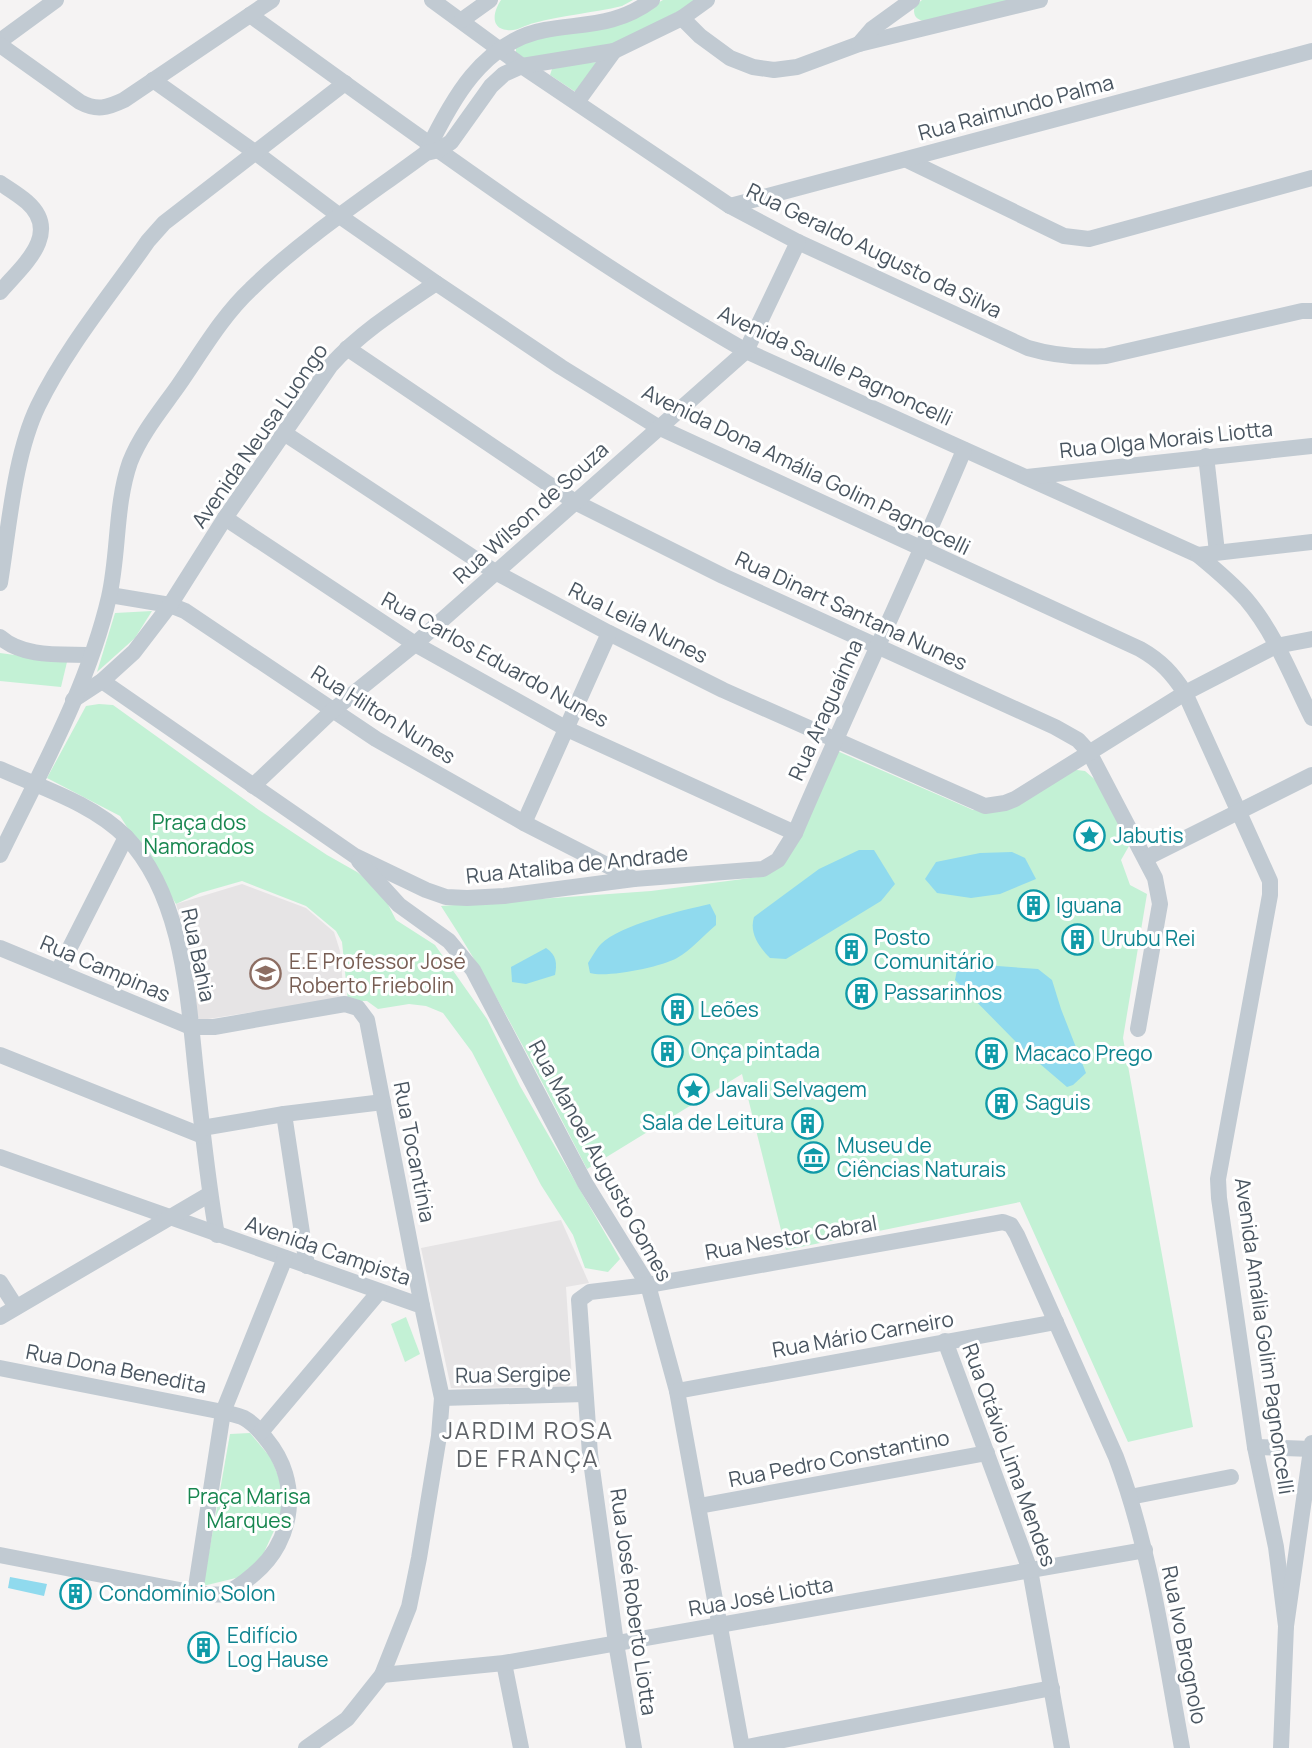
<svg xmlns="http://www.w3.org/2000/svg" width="1312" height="1748" font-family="Manrope,sans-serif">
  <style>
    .education { fill: #e6e4e5 }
    .green { fill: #c3f1d5 }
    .water { fill: #90daee }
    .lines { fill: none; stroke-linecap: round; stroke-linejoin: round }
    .minor { stroke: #c1cad2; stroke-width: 16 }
    .labels { text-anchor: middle; stroke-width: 6; stroke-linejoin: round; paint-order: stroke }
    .street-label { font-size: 21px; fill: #4a5661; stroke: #fff }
    .park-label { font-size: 21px; fill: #17864f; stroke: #fff }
    .culture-label { font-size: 21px; fill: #0d838f; stroke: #fff; text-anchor: start }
    .education-label { font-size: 21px; fill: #785e54; stroke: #fff; text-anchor: start }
    .quarter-label { font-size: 24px; letter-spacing: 2px; fill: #5f6368; stroke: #fff }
  </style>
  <rect width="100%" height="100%" fill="#f5f3f3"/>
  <g class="education">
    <polygon points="242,884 306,908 334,932 340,951 344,998 208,1019 200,1020 197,1017 185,934 176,904"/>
    <polygon points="561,1220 589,1283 566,1287 572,1379 570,1385 567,1387 451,1388 421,1248"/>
  </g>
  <g class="green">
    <path d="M501,0H633L622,6C593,13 563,15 534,23C525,25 516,32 507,30C489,28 494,10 501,0Z"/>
    <polygon points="663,0 696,0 679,11 612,45 526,59 516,53 516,48 519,43 629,19"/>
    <path d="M922,0H1010L924,21C916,20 912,14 915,6Z"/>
    <polygon points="597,62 578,91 574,91 550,75 553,66"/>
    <polygon points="152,611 135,638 97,672 115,613"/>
    <polygon points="0,653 67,662 61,687 0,681"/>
    <polygon points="99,704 113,705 259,810 327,855 357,872 381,891 396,920 435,945 487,1019 520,1086 620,1259 608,1272 585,1268 573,1235 541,1185 472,1052 443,1013 426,1006 409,1004 378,1009 367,1001 348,1001 342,942 336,931 306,906 242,881 200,893 176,904 120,816 47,778 86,706"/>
    <path d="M835,750L973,810H1001L1069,769L1085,771L1099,783L1129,846L1121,860L1130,885L1147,894L1123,1038L1193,1427L1128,1442L1020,1202L786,1250L742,1074L587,1169C541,1080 496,990 441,906L651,891L765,876Z"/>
    <polygon points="406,1317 420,1354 405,1362 391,1324"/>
    <polygon points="250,1433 271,1458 281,1483 283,1511 261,1559 240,1577 203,1586 230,1434"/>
  </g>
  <g class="water">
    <path d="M859,850H874L895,884L881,901L786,959L770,958C759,947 749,933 754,917L819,869Z"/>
    <polygon points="1012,852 1025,858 1036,879 1000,894 971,898 937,893 925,879 936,862 980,853"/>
    <path d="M710,904L716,916V925C704,935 691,950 677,958C661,967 607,978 590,973L588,963C592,957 596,949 601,944C620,925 683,910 710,904Z"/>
    <path d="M546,948C557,955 557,964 555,975L526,984L512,982L511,967Z"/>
    <polygon points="970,964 1038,969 1052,980 1061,1009 1086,1073 1073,1085 1067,1087 1026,1052 955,980 957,970"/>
    <polygon points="10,1577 47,1584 44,1596 8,1588"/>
  </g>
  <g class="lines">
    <g class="minor">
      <path d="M432,0L522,66L730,206L798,242L1028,348C1055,356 1078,358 1106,356L1302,311H1312"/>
      <path d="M250,15C412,131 573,252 746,351L1198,555C1215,569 1231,582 1246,599C1275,633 1292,678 1312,718"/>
      <polyline points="682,18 700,36 730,58 753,67 774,70 797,67 859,44 1040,0"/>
      <polyline points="462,20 490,0"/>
      <polyline points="0,41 56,0"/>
      <polyline points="859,44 872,29 912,0"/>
      <path d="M0,45L80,102C97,111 107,108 124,100L272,0"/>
      <path d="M153,80L256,153L341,217L436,283L561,367L658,427L1140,649C1161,661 1172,673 1185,693L1270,881V895L1218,1179L1219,1198L1255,1447L1276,1547L1286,1626"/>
      <polyline points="577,102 614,51"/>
      <path d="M426,153C451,101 483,41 545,30C585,23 617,26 652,0"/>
      <polyline points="907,160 1064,236 1089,239 1312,178"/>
      <path d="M0,183C9,189 19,195 27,202C63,234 21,267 0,292"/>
      <polyline points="730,206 1312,51"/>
      <polyline points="347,348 575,502 723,576 1055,727 1078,740 1089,752 1155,878 1160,904 1138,1029"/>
      <polyline points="284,433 495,572 609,633 723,690 985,806 1005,803 1015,799 1185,693 1276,646 1312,639"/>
      <polyline points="1206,456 1217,552"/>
      <polyline points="1027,477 1312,446"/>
      <polyline points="225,518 415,644 567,729 795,833"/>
      <polyline points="1198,555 1312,542"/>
      <path d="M0,583C9,528 14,456 38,406C66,348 111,294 148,241L164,223L345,83"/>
      <polyline points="110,595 170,605 185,611 376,739 524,823 634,879"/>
      <path d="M0,637C24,658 61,654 90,655"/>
      <path d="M102,681L355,856L426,890L446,897L467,898L504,896L634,879L763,869L778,860L795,833C850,704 910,579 964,450"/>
      <path d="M73,700L102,681L134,652L170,605L225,518L331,365C361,332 399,308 436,283"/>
      <path d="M0,769C42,788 92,803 126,837C185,898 188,1003 197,1082C203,1134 208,1185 217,1235"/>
      <polyline points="253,786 332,711 415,644 746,351 798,242"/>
      <polyline points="524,823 609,633"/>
      <path d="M0,855C40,772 88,687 109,597C119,553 115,505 130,462C141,434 161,410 178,386C201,353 222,316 251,289C303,238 368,196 426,153L439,150L451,142L491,86L504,74L522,66L614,51L682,18L707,0"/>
      <polyline points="1146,858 1312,775"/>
      <polyline points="359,861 399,905 449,941 473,970 585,1183 648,1285 677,1391 742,1748"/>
      <polyline points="0,948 191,1027 214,1027 345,1004 358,1008 367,1020 422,1306"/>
      <polyline points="58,971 126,837"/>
      <polyline points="0,1055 203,1136"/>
      <polyline points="284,1114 307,1266"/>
      <polyline points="202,1128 284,1114 383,1102"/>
      <polyline points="0,1157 422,1306 442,1398 439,1436 419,1558 409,1607 382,1675 347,1719 306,1748"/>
      <polyline points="0,1282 16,1307"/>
      <polyline points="0,1317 210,1194"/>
      <polyline points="945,1341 1030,1570 1062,1748"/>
      <path d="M0,1368L223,1412C230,1414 238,1415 244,1418C253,1423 261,1432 267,1440C301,1481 295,1540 254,1574C246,1581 233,1591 222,1594C215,1596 204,1593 195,1593L0,1555"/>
      <polyline points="677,1391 1056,1322"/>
      <polyline points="442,1398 585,1394"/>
      <polyline points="261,1432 379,1292"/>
      <polyline points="1255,1447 1311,1449"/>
      <polyline points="1130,1497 1231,1477"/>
      <polyline points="699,1506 987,1453"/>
      <polyline points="195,1593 223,1412 285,1258"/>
      <polyline points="504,1663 521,1748"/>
      <polyline points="382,1675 504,1663 1145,1550"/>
      <path d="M634,1748L616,1643L590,1454L579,1300L590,1292L648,1285L1003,1222L1011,1225L1017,1235L1116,1457C1151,1551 1164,1650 1182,1748"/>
      <polyline points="742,1748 1052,1688"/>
      <polyline points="1281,1748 1286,1626 1312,1443"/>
    </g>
  </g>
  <defs>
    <symbol id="sight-ring" viewBox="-11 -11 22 22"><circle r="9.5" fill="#fff" stroke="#0f9aa8" stroke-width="1.5"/><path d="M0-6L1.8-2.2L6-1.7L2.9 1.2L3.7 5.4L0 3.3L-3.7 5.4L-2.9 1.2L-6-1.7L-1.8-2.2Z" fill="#0f9aa8"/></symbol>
    <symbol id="building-ring" viewBox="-11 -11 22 22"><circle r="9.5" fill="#fff" stroke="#0f9aa8" stroke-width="1.5"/><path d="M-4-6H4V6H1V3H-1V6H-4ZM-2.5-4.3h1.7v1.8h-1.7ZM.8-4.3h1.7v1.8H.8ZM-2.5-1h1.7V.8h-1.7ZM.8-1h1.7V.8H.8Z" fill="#0f9aa8"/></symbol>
    <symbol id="school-ring" viewBox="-11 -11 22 22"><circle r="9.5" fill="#fff" stroke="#8d6e63" stroke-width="1.5"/><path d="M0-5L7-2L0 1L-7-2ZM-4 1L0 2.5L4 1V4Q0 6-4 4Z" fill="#8d6e63"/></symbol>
    <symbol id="museum-ring" viewBox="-11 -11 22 22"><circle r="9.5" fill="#fff" stroke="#0f9aa8" stroke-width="1.5"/><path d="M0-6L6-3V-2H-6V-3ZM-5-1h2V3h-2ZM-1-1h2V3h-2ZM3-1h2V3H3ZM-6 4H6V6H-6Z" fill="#0f9aa8"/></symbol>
  </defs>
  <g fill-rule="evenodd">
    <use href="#sight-ring" x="1072" y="818" width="35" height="35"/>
    <use href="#building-ring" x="1016" y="888" width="35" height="35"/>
    <use href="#building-ring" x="1060" y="922" width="35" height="35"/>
    <use href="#building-ring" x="834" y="932" width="35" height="35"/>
    <use href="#school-ring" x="248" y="956" width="35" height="35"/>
    <use href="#building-ring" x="844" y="976" width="35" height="35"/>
    <use href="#building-ring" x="660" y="992" width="35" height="35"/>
    <use href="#building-ring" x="650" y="1034" width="35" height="35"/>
    <use href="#building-ring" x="974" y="1036" width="35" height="35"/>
    <use href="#sight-ring" x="676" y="1072" width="35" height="35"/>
    <use href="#building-ring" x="984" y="1086" width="35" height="35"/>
    <use href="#building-ring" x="790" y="1106" width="35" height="35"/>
    <use href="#museum-ring" x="796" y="1140" width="35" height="35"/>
    <use href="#building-ring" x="58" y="1576" width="35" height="35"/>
    <use href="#building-ring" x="186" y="1630" width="35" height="35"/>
  </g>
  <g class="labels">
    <g class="street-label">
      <text transform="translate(1016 108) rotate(-15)" y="7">Rua Raimundo Palma</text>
      <text transform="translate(874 251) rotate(26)" y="7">Rua Geraldo Augusto da Silva</text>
      <text transform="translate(835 366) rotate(25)" y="7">Avenida Saulle Pagnoncelli</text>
      <text transform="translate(260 436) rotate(-55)" y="7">Avenida Neusa Luongo</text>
      <text transform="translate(1166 440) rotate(-6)" y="7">Rua Olga Morais Liotta</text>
      <text transform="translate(806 470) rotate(26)" y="7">Avenida Dona Amália Golim Pagnocelli</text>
      <text transform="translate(531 513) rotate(-42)" y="7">Rua Wilson de Souza</text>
      <text transform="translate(851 611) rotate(25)" y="7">Rua Dinart Santana Nunes</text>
      <text transform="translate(638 623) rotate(27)" y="7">Rua Leila Nunes</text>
      <text transform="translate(495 660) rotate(29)" y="7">Rua Carlos Eduardo Nunes</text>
      <text transform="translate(826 710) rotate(-66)" y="7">Rua Araguaínha</text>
      <text transform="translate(383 715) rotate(32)" y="7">Rua Hilton Nunes</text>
      <text transform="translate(577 865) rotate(-6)" y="7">Rua Ataliba de Andrade</text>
      <text transform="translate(198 955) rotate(78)" y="7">Rua Bahia</text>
      <text transform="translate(105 969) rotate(23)" y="7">Rua Campinas</text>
      <text transform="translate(414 1152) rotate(79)" y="7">Rua Tocantínia</text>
      <text transform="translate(600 1161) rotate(61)" y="7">Rua Manoel Augusto Gomes</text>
      <text transform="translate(791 1238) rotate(-10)" y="7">Rua Nestor Cabral</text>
      <text transform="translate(328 1251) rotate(19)" y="7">Avenida Campista</text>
      <text transform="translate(863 1335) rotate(-10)" y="7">Rua Mário Carneiro</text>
      <text transform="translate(1264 1336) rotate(82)" y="7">Avenida Amália Golim Pagnoncelli</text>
      <text transform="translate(116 1369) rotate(11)" y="7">Rua Dona Benedita</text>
      <text transform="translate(513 1375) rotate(-1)" y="7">Rua Sergipe</text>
      <text transform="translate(1009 1455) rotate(70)" y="7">Rua Otávio Lima Mendes</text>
      <text transform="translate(839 1459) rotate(-11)" y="7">Rua Pedro Constantino</text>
      <text transform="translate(761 1597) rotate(-10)" y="7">Rua José Liotta</text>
      <text transform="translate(633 1602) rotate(82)" y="7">Rua José Roberto Liotta</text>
      <text transform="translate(1184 1645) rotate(79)" y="7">Rua Ivo Brognolo</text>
    </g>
    <g class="park-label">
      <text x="199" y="830">Praça dos<tspan x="199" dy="24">Namorados</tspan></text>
      <text x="249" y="1504">Praça Marisa<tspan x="249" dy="24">Marques</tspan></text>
    </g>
    <g class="culture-label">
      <text x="1113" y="843">Jabutis</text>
      <text x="1056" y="913">Iguana</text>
      <text x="874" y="945">Posto<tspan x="874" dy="24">Comunitário</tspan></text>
      <text x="1101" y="946">Urubu Rei</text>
      <text x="884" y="1000">Passarinhos</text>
      <text x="700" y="1017">Leões</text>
      <text x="691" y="1058">Onça pintada</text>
      <text x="1015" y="1061">Macaco Prego</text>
      <text x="716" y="1097">Javali Selvagem</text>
      <text x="1025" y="1110">Saguis</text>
      <text x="784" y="1130" text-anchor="end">Sala de Leitura</text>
      <text x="837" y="1153">Museu de<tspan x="837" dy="24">Ciências Naturais</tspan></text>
      <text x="99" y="1601">Condomínio Solon</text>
      <text x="227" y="1643">Edifício<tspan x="227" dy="24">Log Hause</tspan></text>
    </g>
    <g class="education-label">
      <text x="289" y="969">E.E Professor José<tspan x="289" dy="24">Roberto Friebolin</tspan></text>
    </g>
    <g class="quarter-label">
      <text x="528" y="1439">JARDIM ROSA<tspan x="528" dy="28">DE FRANÇA</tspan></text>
    </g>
  </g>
</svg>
